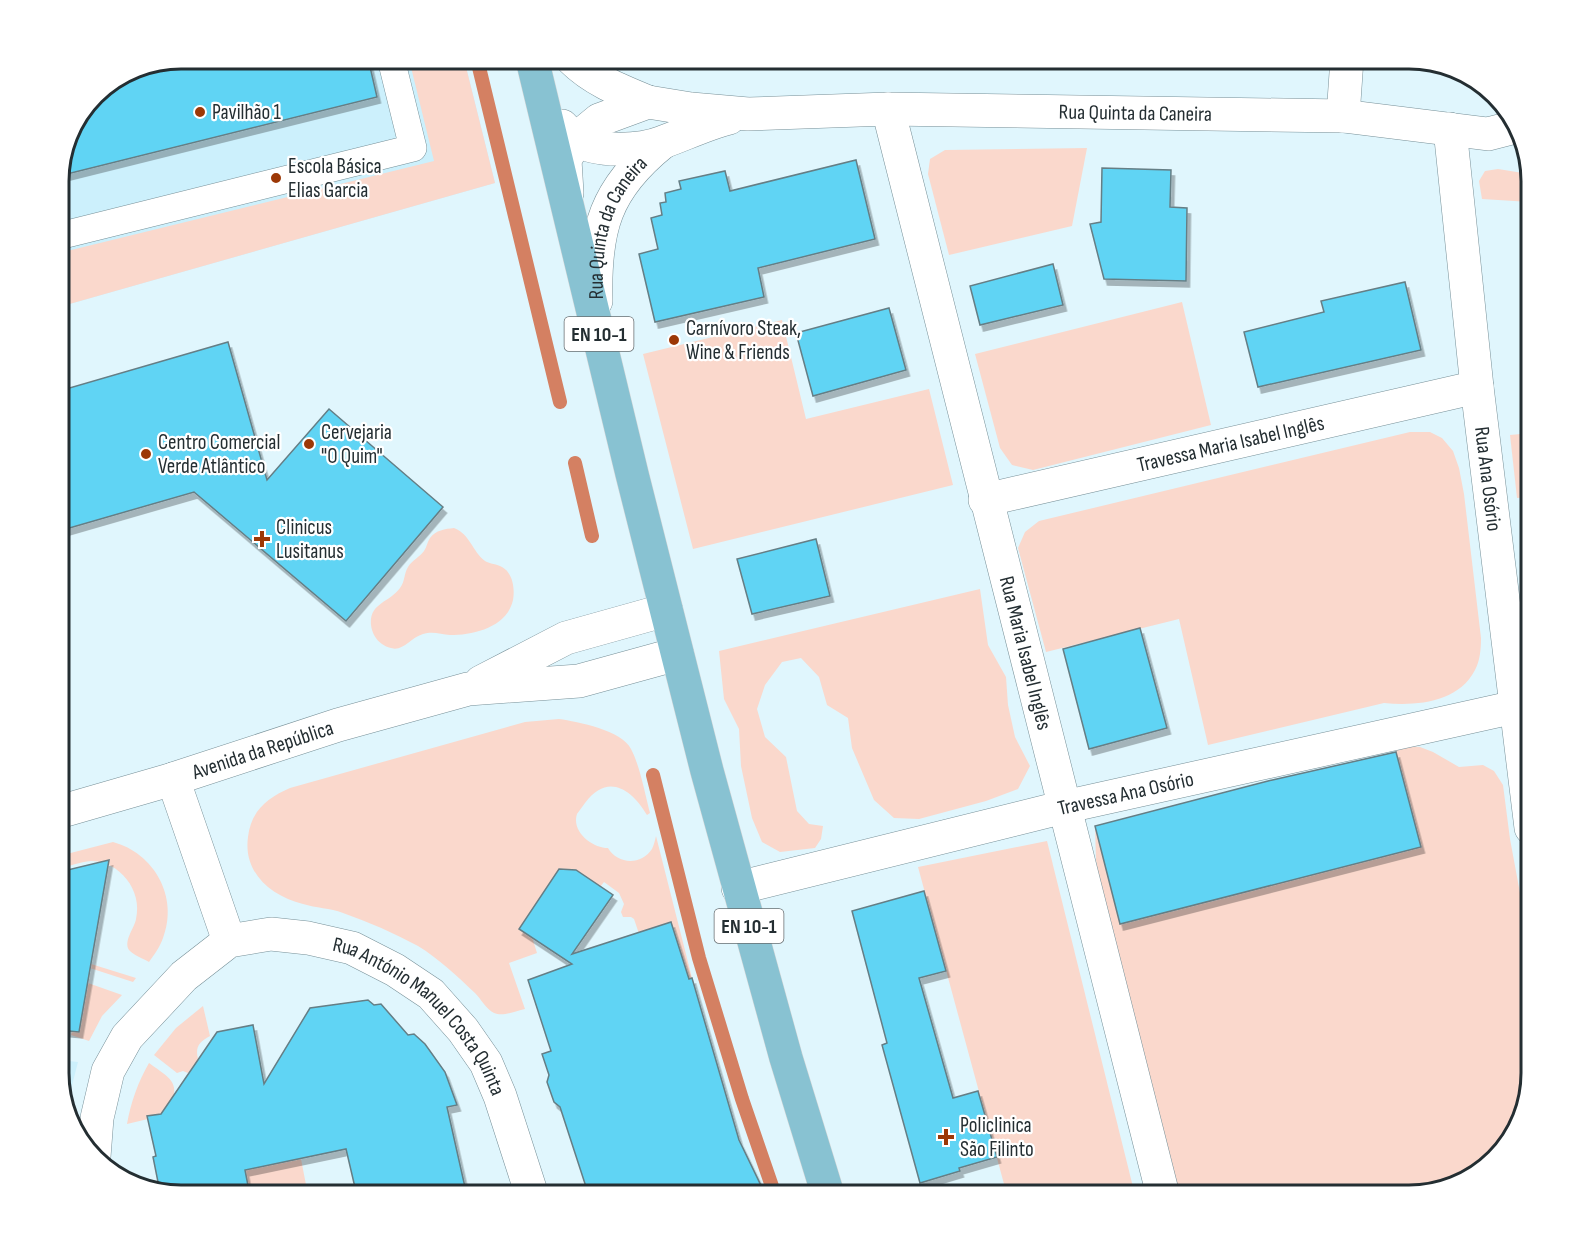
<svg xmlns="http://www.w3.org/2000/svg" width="1590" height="1254" font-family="'Sofia Sans Condensed',sans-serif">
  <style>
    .built { fill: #ccf0fc }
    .green { fill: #fad8cc }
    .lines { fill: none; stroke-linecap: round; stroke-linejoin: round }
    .stream { stroke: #d48062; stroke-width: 14 }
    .building { fill: #60d4f4; stroke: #657e85; stroke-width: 1.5; filter: url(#shadow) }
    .service-casing { stroke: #779098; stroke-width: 28 }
    .minor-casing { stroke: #779098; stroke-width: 34 }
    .tertiary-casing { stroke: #779098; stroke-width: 34 }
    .primary-casing { stroke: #d3d5d6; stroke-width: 34 }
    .service { stroke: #fff; stroke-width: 27 }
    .minor { stroke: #fff; stroke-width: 33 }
    .tertiary { stroke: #fff; stroke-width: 33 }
    .primary { stroke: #88c2d2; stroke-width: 33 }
    .poi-dot { fill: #9c3806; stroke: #fff; stroke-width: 2 }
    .labels { text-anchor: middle; stroke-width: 4.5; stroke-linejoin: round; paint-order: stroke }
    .shield { fill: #fff; stroke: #666d70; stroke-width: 1.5 }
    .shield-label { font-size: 20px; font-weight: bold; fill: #242e32 }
    .poi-label { font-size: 21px; fill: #242e32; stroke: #fff; text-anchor: start }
    .street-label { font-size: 21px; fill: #242e32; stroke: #fff }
    .rim { fill: none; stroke: #242e32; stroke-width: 3 }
  </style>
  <defs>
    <filter id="shadow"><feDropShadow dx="3.5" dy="6" stdDeviation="0" flood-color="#0004"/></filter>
  </defs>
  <rect width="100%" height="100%" fill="#e0f6fd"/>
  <g class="built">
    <polygon points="181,59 464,59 495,183 59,307 59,172 71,127 100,89 134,68"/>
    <polygon points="59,1060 78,1062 66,1109 59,1081"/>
  </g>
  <g class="green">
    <polygon points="409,59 464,59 495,183 59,307 59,253 434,161"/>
    <polygon points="1087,148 1072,226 949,255 928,174 930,159 945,150"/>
    <polygon points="1498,169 1530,174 1531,202 1482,199 1479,181 1485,171"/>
    <polygon points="1182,302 1211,425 1033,470 1012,465 1000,448 975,354"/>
    <polygon points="782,320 806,419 929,389 953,485 693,549 643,354"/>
    <path d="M1410,432H1430L1442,438L1453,451L1459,468L1464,494L1481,638C1481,649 1480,661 1475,670C1458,703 1416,706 1384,703L1208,745L1179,619L1046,652L1018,548L1025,532L1039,521Z"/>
    <polygon points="1531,433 1531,497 1517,498 1510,435"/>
    <path d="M454,528C470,534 472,551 485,561C490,564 497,564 502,567C513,573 515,589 513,600C507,627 474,635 450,635C441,634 432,631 423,634C407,639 402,657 382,644C376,640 372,633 371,625C369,603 389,603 400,588C405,582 404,573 408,567C412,560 420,557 424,551C427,547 427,542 430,538C436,530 445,529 454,528Z"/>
    <polygon points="980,589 988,645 1006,677 1008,705 1015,737 1030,766 1018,789 986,801 919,819 894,818 874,800 852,748 848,718 827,705 819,677 801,658 782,662 765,685 757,709 765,737 786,757 797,811 809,824 823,826 821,839 815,848 780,852 762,842 752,818 741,766 739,729 724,699 719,651"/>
    <path d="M559,719C578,722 622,730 631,749C640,766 645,794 650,813L647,815C631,788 607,773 585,803C583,806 579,811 577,814C571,832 593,848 608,848C617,864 641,866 652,849C654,845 655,840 656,836L692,978L658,990L634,919L631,917H623L621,912L624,904L619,893L604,882L600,887C588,878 576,865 560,871L532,937L537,953L509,963L525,1009C515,1011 503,1017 494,1013C486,1009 481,999 475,993C458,977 438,958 418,946C394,933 369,922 343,913C330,908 316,908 303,904C271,896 243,873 248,837C251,811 267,798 290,788L525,722Z"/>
    <polygon points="1408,746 1420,747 1433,752 1459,767 1483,765 1494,771 1503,785 1510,839 1527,931 1531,999 1531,1077 1525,1113 1501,1154 1463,1183 1409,1195 1178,1195 1102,901 1096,860 1095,826 1120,924 1420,847 1395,748"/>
    <polygon points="1047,841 1135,1195 1007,1195 918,867"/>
    <path d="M113,842C154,853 179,897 163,938C160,947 154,955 149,962C144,959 133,955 129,950C123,941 135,927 136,919C143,890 119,861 91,861C80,862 69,866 59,869V856Z"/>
    <polygon points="59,954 136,978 133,982 59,958"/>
    <polygon points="88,983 122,995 102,1016 89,1041 71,1035"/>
    <path d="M203,1006L210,1036C199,1042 195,1047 198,1059L188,1073L183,1071L177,1073L154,1055L176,1028Z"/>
    <path d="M149,1063C174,1081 180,1082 169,1112L148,1116V1119L127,1124C131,1102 138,1082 149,1063Z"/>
    <polygon points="301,1159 308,1195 260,1195 258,1184 216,1192 187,1182"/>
  </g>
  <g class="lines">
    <g class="stream">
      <polyline points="477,59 560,402"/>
      <polyline points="575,463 592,536"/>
      <polyline points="653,775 699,958 742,1099 775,1195"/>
    </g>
  </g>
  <g class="building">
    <polygon points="181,58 368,58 377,97 59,176 71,127 100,89 134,68"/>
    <polygon points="856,160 875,239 758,268 764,297 655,322 639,254 658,249 651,218 662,215 660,203 666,202 665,193 681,189 679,181 725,171 730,191"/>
    <polygon points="1102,168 1171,170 1170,207 1187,208 1186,281 1104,279 1090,224 1101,222"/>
    <polygon points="1053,264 1063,305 980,325 970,286"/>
    <polygon points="1405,282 1421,350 1258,387 1244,332 1324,312 1321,301"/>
    <polygon points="889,308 906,370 813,396 796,333"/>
    <polygon points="228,342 267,480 329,409 443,507 346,621 194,492 59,531 59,391"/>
    <polygon points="816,539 830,596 752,614 737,559"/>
    <polygon points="1140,628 1167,728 1089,749 1063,649"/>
    <polygon points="1396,752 1421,847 1120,924 1095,826 1268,781"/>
    <polygon points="109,860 79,1032 59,1030 59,872"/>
    <polygon points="559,869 576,870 613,895 572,954 671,922 689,979 692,978 739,1140 766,1196 589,1196 560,1107 554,1102 547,1082 549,1075 542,1054 551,1051 528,980 572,964 519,929"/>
    <polygon points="924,891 946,971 919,978 953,1098 978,1091 997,1157 959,1168 960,1171 920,1183 882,1045 887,1043 852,911"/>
    <polygon points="368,1000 374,1005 381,1004 408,1035 414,1034 425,1044 445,1072 457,1105 447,1107 467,1196 357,1196 346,1149 245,1170 250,1196 180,1196 160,1192 153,1157 156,1156 147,1116 161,1114 217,1032 253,1025 264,1084 310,1008"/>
  </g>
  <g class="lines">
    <defs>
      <polyline id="service" points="59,236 413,148 391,59"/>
      <g id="minor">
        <path d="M572,59C593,80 621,91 648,102"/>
        <path id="s1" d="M888,109L1163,1195"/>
        <polyline points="1343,116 1347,59"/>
        <path d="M562,126C566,130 571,136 575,139C597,153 640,151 663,142C685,134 706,124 729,118"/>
        <path id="s2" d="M1450,129L1477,387L1531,828"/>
        <path id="s3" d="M567,193L565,160L576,139L599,120L648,102L691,109L748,114L888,109L1343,116L1488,134L1519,126"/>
        <path id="s4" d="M596,301C594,229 605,189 662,143"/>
        <path id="s5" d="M985,500L1477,387"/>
        <polyline points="173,779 229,941"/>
        <path id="s6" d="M738,888L1064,807L1515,707"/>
        <path id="s7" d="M94,1157L97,1118L108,1071L127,1037L184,976L229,941L271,934L308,938L352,948L395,970L431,994L463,1030L486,1063L500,1096L532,1195"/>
      </g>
      <g id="tertiary">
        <polyline points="481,682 566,638 666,610"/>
        <path id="s8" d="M59,812L173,779L338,725L468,689L579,681L677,654"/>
      </g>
      <polyline id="primary" points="532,59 632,474 707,771 786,1058 828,1195"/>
    </defs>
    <use href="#service" class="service-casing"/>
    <use href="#minor" class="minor-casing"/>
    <use href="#tertiary" class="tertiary-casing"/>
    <use href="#primary" class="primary-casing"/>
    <use href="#service" class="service"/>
    <use href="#minor" class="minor"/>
    <use href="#tertiary" class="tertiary"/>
    <use href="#primary" class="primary"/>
  </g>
  <g class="poi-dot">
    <circle cx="200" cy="112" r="6"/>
    <circle cx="276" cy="178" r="6"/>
    <circle cx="674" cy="340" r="6"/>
    <circle cx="309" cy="444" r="6"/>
    <circle cx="146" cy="454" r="6"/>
    <path d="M259 530h6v6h6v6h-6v6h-6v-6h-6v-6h6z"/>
    <path d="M943 1128h6v6h6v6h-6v6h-6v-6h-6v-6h6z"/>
  </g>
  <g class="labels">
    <g class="shield">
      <rect x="564.5" y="317" width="69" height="34" rx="4.5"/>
      <rect x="714.5" y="909" width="69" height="34" rx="4.5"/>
    </g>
    <g class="shield-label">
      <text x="599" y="341">EN 10-1</text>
      <text x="749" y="933">EN 10-1</text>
    </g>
    <g class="poi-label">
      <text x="212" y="119">Pavilhão 1</text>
      <text x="288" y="173">Escola Básica<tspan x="288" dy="24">Elias Garcia</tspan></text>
      <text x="686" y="335">Carnívoro Steak,<tspan x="686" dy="24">Wine &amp; Friends</tspan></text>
      <text x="321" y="439">Cervejaria<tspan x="321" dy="24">"O Quim"</tspan></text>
      <text x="158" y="449">Centro Comercial<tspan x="158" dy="24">Verde Atlântico</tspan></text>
      <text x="276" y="534">Clinicus<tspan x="276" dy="24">Lusitanus</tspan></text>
      <text x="960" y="1132">Policlinica<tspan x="960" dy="24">São Filinto</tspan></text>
    </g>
    <g class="street-label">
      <text dy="7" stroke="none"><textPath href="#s3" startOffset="627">Rua Quinta da Caneira</textPath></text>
      <text dy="7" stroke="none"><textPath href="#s4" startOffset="78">Rua Quinta da Caneira</textPath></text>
      <text dy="7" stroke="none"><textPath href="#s5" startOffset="252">Travessa Maria Isabel Inglês</textPath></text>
      <text dy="7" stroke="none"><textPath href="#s2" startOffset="352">Rua Ana Osório</textPath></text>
      <text dy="7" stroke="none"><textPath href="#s1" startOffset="561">Rua Maria Isabel Inglês</textPath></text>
      <text dy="7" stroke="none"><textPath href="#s8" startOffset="213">Avenida da República</textPath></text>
      <text dy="7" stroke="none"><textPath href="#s6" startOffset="399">Travessa Ana Osório</textPath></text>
      <text dy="7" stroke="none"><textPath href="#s7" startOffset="489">Rua António Manuel Costa Quinta</textPath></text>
    </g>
  </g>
  <path d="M0 0H1590V1254H0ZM181 69H1409A112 112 0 0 1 1521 181V1073A112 112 0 0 1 1409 1185H181A112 112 0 0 1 69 1073V181A112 112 0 0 1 181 69Z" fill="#fff" fill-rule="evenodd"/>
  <path class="rim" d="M181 69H1409A112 112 0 0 1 1521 181V1073A112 112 0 0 1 1409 1185H181A112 112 0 0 1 69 1073V181A112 112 0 0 1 181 69Z"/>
</svg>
